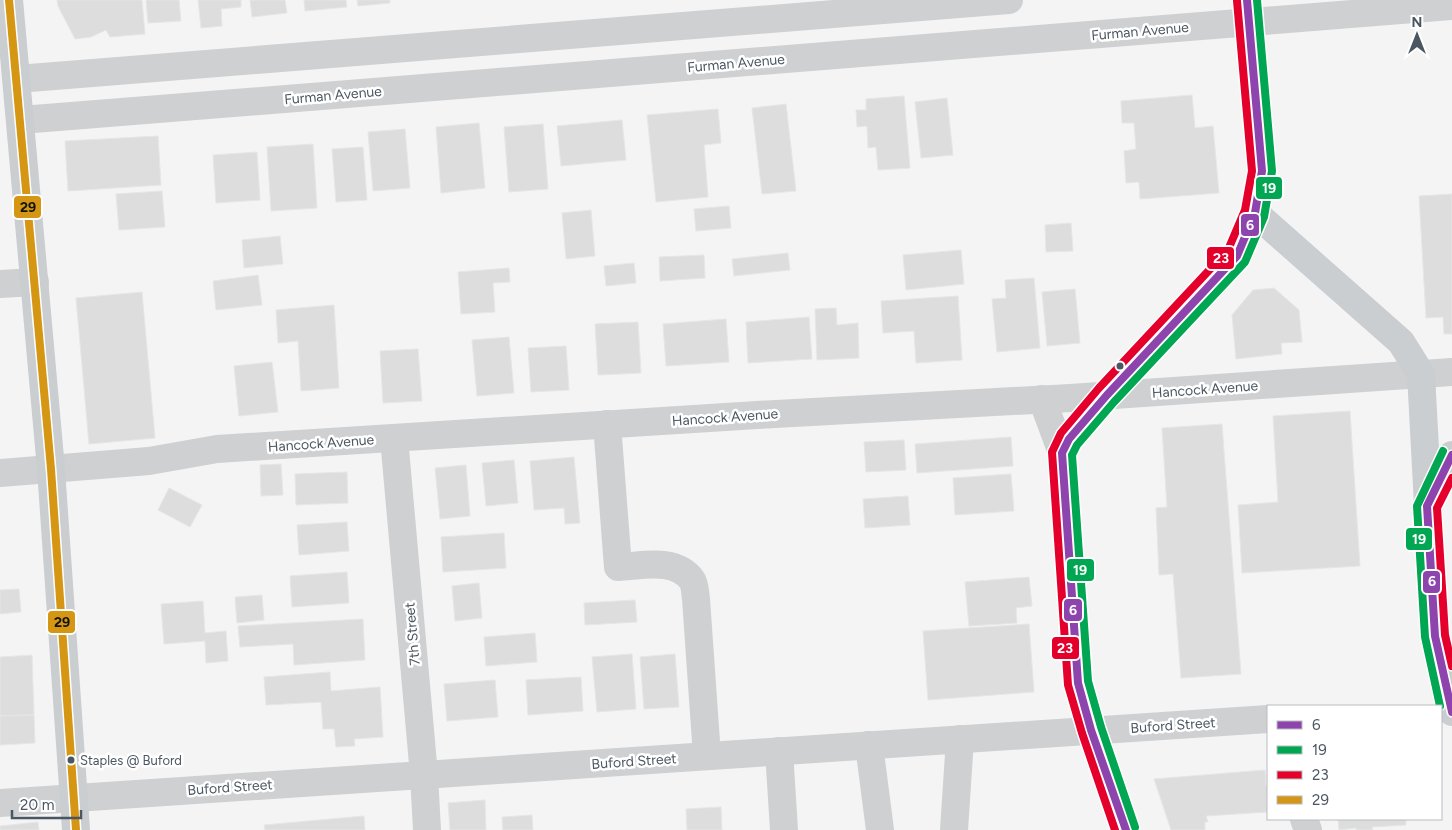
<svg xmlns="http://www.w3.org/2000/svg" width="1452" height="830" font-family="Figtree,sans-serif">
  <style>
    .building { fill: #ddddde; stroke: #e5e6e7 }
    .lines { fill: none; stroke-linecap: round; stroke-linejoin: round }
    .minor { stroke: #ced0d2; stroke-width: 28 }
    .major { stroke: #caced1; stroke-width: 28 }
    .bus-1-casing { stroke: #fff; stroke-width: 11 }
    .bus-2-casing { stroke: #fff; stroke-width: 11 }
    .bus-3-casing { stroke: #fff; stroke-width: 11 }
    .bus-4-casing { stroke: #fff; stroke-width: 11 }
    .bus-1 { stroke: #8e44ad; stroke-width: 8 }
    .bus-2 { stroke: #00a651; stroke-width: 8 }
    .bus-3 { stroke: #e4002b; stroke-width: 8 }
    .bus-4 { stroke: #d49613; stroke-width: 8 }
    .bus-dot { fill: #4a5661; stroke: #fff; stroke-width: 2 }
    .labels { text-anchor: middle; stroke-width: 5; stroke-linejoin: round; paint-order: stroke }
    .bus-label { font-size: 13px; fill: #4a5661; stroke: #fff; text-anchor: start }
    .street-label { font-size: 14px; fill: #4a5661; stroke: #fff }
    .line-badge { stroke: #fff; stroke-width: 2 }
    .badge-label { font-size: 14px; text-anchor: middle; font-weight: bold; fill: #fff }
    .pale-badge-label { font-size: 14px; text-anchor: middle; font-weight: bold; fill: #111 }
  </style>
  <rect width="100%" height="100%" fill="#f4f4f4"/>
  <g class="building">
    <polygon points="57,0 142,0 145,34 110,37 106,30 91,37 75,39 58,6"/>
    <polygon points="146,0 179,0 181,21 148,23"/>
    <polygon points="198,0 241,0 241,7 221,9 222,26 201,28"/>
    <polygon points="250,0 285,0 287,13 252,17"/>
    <polygon points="304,0 346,0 347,7 305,11"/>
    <polygon points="357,0 390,0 390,3 358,6"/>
    <polygon points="1192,95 1195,128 1213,126 1219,193 1140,199 1139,182 1126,183 1124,151 1136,149 1134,123 1122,123 1121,101"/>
    <polygon points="904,96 910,168 878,170 876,147 868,148 867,126 857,127 856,110 866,110 866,99"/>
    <polygon points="947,98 953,155 921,158 915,102"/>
    <polygon points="786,104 796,191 762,194 752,108"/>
    <polygon points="718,109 721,143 704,145 708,197 656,202 647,115"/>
    <polygon points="622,120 626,160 561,166 557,126"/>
    <polygon points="479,123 485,188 441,193 436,127"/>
    <polygon points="543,124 548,189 509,192 504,127"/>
    <polygon points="405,129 410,188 373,191 368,132"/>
    <polygon points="158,136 161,185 68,191 65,141"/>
    <polygon points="313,144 317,208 271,211 267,147"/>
    <polygon points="363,147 367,200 336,202 332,149"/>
    <polygon points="257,152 260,200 216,203 213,155"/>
    <polygon points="162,191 165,227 119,230 116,194"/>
    <polygon points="1452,194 1452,334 1444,334 1443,317 1426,318 1419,196"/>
    <polygon points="729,206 731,228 696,231 694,209"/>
    <polygon points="591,210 595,256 566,259 562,213"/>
    <polygon points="1071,223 1073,251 1046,252 1045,225"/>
    <polygon points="280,236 283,264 244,268 242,240"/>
    <polygon points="961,250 964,284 906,290 903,255"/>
    <polygon points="788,253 790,270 734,276 732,259"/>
    <polygon points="704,255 705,278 660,281 659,257"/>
    <polygon points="634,263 636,283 606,286 604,266"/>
    <polygon points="509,268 510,282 493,283 495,312 461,314 458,272"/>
    <polygon points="258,275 262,305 216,310 213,281"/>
    <polygon points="1034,278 1040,348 997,352 992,299 1006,298 1005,280"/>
    <polygon points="1274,288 1299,310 1302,342 1281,343 1282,354 1236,359 1232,315 1253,290"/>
    <polygon points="1075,289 1080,343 1047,346 1042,292"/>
    <polygon points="142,292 155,438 89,444 76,298"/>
    <polygon points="958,296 962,360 916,363 914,331 883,333 881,301"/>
    <polygon points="334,305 339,388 301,391 298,341 278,343 276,310"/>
    <polygon points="836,308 837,325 858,323 859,358 817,360 815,309"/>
    <polygon points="809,317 812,359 748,363 746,322"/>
    <polygon points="726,319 729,362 666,366 663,324"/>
    <polygon points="638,322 641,373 598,375 595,324"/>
    <polygon points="509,337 514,393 477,396 472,340"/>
    <polygon points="566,346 569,390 531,392 528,348"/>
    <polygon points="418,349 422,401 383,403 380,351"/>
    <polygon points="272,362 278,412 239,416 234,366"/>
    <polygon points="1350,411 1360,566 1242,573 1238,505 1278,502 1273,416"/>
    <polygon points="1222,424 1241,674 1181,678 1173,574 1159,575 1156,508 1167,507 1162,428"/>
    <polygon points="1011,437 1013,466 917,473 915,444"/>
    <polygon points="904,440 906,470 866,472 864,442"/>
    <polygon points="574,457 580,523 565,524 564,508 534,510 530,461"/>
    <polygon points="514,460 518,503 486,506 482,463"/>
    <polygon points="281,464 283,495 261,496 260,465"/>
    <polygon points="466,465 470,516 440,519 435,468"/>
    <polygon points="347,472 348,503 296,505 295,474"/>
    <polygon points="1011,474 1014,511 955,515 953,478"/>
    <polygon points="169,488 202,505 190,527 158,510"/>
    <polygon points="908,496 910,525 865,528 863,499"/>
    <polygon points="347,522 349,551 299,555 297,525"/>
    <polygon points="504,533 506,568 443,572 441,537"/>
    <polygon points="347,572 349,603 292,607 290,576"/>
    <polygon points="1029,577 1032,606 1016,608 1017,623 969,626 965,582"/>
    <polygon points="479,583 482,618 455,621 452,586"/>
    <polygon points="19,589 21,612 0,614 0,590"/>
    <polygon points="262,595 264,620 237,623 235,597"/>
    <polygon points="635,600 637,622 585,625 584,603"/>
    <polygon points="203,601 205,633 226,631 228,661 206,663 205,641 164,644 161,604"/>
    <polygon points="363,619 365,660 294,665 293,644 240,647 238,626"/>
    <polygon points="1029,624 1034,692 928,700 923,631"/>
    <polygon points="535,633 537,662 486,666 484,637"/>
    <polygon points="632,654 636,709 597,712 592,657"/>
    <polygon points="675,654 679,707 644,709 640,657"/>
    <polygon points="32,655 34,715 0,716 0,657"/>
    <polygon points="330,672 331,691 380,687 383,737 354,739 355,746 336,747 334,729 323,729 321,702 266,705 264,677"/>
    <polygon points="581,677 583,711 528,715 526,680"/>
    <polygon points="495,680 498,717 447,721 444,684"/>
    <polygon points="34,715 35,743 0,745 0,716"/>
    <polygon points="1265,770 1266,786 1268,785 1268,812 1206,816 1208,822 1205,822 1205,830 1171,830 1154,779"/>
    <polygon points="485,800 486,830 450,830 448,803"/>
    <polygon points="721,807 722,830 687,830 686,809"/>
    <polygon points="532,815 533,830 503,830 502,817"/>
    <polygon points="364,816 365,830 265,830 264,825"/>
    <polygon points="1338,819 1406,819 1406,825 1372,827 1373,830 1356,830 1356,828 1339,830"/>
    <polygon points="38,822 39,830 0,830 0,826"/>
  </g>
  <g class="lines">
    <g class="minor">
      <polyline points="17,79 1009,0"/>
      <polyline points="21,120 1452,6"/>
      <polyline points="0,284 35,282"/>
      <polyline points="1042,399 1062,453"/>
      <path d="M607,424L618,567C642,566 675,557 692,580C695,584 695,593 696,599L707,756"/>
      <polyline points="394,438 424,775 427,830"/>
      <polyline points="0,473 149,461 217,449 757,415 1070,398 1452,372"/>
      <polyline points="869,745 880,830"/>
      <polyline points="779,751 784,830"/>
      <polyline points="0,803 1268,719"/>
      <polyline points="1304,819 1308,830"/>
      <polyline points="954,830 960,739"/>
    </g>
    <g class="major">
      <polyline points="9,0 51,469 76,830"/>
      <polyline points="1255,213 1401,342 1421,374 1435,636 1452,712"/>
      <polyline points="1429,502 1452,455"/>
      <polyline points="1126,830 1091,730 1078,683 1062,453 1069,439 1107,395 1237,256 1255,213 1262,171 1247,0"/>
    </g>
    <defs>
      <g id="bus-1">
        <polyline points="1452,455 1427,506 1435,636 1452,712"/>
        <polyline points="1126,830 1091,730 1078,683 1062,453 1069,439 1107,395 1237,256 1255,213 1262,171 1247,0"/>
      </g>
      <g id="bus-2">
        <polyline points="1440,706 1425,637 1417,506 1443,451"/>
        <polyline points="1135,827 1101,727 1088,681 1072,455 1077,445 1114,402 1245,262 1264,217 1272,171 1257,0"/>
      </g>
      <g id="bus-3">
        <polyline points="1452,478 1437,508 1445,635 1452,666"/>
        <polyline points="1115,830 1082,733 1068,685 1052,452 1061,433 1099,388 1228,250 1245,210 1252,171 1237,1"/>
      </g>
      <polyline id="bus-4" points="9,0 51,469 76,830"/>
    </defs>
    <use href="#bus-1" class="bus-1-casing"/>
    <use href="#bus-2" class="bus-2-casing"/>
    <use href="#bus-3" class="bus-3-casing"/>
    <use href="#bus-4" class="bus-4-casing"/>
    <use href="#bus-1" class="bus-1"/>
    <use href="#bus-2" class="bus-2"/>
    <use href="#bus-3" class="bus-3"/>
    <use href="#bus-4" class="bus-4"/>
  </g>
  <g class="bus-dot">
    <circle cx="1120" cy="366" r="4.5"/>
    <circle cx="71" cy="760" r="4.5"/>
  </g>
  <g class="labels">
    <g class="bus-label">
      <text x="80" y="765">Staples @ Buford</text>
    </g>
    <g class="street-label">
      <text transform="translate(1140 31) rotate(-5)" y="5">Furman Avenue</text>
      <text transform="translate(736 63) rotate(-5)" y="5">Furman Avenue</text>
      <text transform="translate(333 95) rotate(-5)" y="5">Furman Avenue</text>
      <text transform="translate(1205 389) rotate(-4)" y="5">Hancock Avenue</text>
      <text transform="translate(725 417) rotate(-4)" y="5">Hancock Avenue</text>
      <text transform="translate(321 443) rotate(-4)" y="5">Hancock Avenue</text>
      <text transform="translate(412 634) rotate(-95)" y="5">7th Street</text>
      <text transform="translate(1173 725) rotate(-4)" y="5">Buford Street</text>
      <text transform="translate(634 761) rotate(-4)" y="5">Buford Street</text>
      <text transform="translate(230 787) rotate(-4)" y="5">Buford Street</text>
    </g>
  </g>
  <g class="line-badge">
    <rect x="1255" y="176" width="28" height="24" rx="5" fill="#00a651"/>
    <rect x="13" y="195" width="29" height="24" rx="5" fill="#d49613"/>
    <rect x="1240" y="213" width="20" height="24" rx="5" fill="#8e44ad"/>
    <rect x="1206" y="246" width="29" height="24" rx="5" fill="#e4002b"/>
    <rect x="1405" y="527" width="28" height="24" rx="5" fill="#00a651"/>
    <rect x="1066" y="558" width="29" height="24" rx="5" fill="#00a651"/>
    <rect x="1422" y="570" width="19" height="24" rx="5" fill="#8e44ad"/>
    <rect x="1063" y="598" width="20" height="24" rx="5" fill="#8e44ad"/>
    <rect x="47" y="610" width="29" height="24" rx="5" fill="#d49613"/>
    <rect x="1051" y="636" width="29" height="24" rx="5" fill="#e4002b"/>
  </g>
  <g class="badge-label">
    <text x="1269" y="193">19</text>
    <text x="1250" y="230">6</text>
    <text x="1221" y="263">23</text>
    <text x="1419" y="544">19</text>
    <text x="1080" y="575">19</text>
    <text x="1432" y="586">6</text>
    <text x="1073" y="615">6</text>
    <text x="1065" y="653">23</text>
  </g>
  <g class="pale-badge-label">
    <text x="28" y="212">29</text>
    <text x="62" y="627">29</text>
  </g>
  <rect x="1267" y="705" width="175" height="115" fill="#ffffff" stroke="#b7bbc0"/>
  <rect x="1277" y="721" width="25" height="8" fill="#8e44ad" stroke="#b7bbc0"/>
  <text x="1312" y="730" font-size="15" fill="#4a5661">6</text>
  <rect x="1277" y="746" width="25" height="8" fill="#00a651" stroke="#b7bbc0"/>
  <text x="1312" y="755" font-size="15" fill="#4a5661">19</text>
  <rect x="1277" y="771" width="25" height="8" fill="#e4002b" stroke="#b7bbc0"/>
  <text x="1312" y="780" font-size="15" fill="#4a5661">23</text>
  <rect x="1277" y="796" width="25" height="8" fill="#d49613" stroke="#b7bbc0"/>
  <text x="1312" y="805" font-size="15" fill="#4a5661">29</text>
  <g transform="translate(1417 35)" stroke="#ffffff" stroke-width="4" paint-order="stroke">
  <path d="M0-4L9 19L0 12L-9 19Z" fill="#4a5661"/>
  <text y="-8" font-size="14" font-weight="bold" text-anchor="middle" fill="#4a5661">N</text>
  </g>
  <path d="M12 810v8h69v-8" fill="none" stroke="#4a5661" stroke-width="2.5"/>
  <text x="20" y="810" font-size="15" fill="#4a5661" stroke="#ffffff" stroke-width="4" paint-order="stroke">20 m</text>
</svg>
